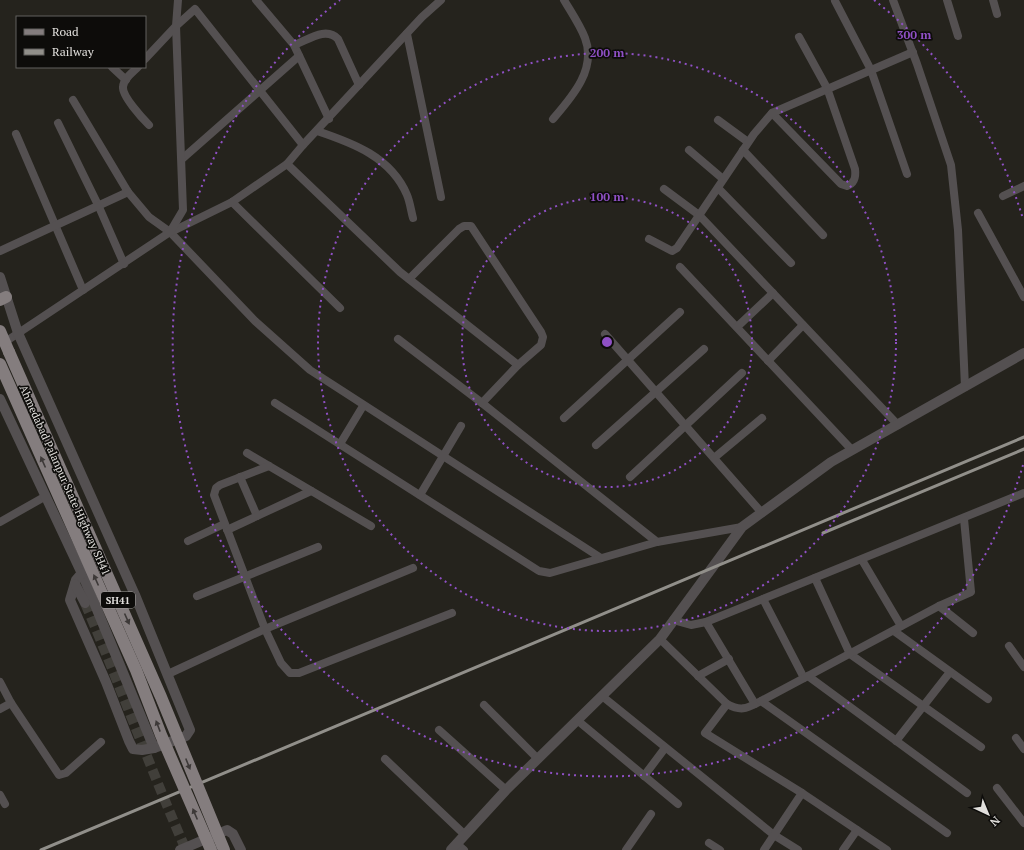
<svg xmlns="http://www.w3.org/2000/svg" width="1024" height="850" font-family="'PT Serif',serif">
  <style>
    .lines { fill: none; stroke-linecap: round; stroke-linejoin: round }
    .tertiary-tunnel { stroke: #413f3a; stroke-width: 10; stroke-dasharray: 10 5; stroke-linecap: butt }
    .minor { stroke: #545051; stroke-width: 8 }
    .tertiary { stroke: #545051; stroke-width: 10 }
    .primary { stroke: #847d7e; stroke-width: 12 }
    .rail { stroke: #918f8a; stroke-width: 3 }
    .primary-bridge { stroke: #847d7e; stroke-width: 12 }
    .oneway { fill: #3d3938 }
    .ring { fill: none; stroke: #8f50c5; stroke-width: 2; stroke-dasharray: 2 4 }
    .labels { text-anchor: middle; stroke-width: 3.5; stroke-linejoin: round; paint-order: stroke }
    .shield { fill: #0d0c0a; stroke: #a1a09d; stroke-width: 1 }
    .shield-label { font-size: 10px; font-weight: bold; fill: #e1dfdc }
    .street-label { font-size: 11px; fill: #e1dfdc; stroke: #0d0c0a }
    .centre { fill: #8f50c5; stroke: #0d0c0a; stroke-width: 2 }
    .ring-label { font-size: 12px; text-anchor: middle; font-weight: bold; fill: #8f50c5; stroke: #0d0c0a; stroke-width: 3.5; stroke-linejoin: round; paint-order: stroke }
  </style>
  <rect width="100%" height="100%" fill="#25231d"/>
  <g class="lines">
    <path class="tertiary-tunnel" d="M85,603C120,685 150,768 186,850"/>
    <g class="minor">
      <polyline points="256,0 294,45 329,119"/>
      <polyline points="893,0 917,64 951,165 958,230 965,387"/>
      <polyline points="947,0 958,36"/>
      <polyline points="993,0 997,14"/>
      <polyline points="835,1 871,70 907,174"/>
      <polyline points="407,34 441,197"/>
      <path d="M294,45C308,40 326,26 338,39L359,85"/>
      <polyline points="145,59 176,26 178,0"/>
      <polyline points="112,67 126,80"/>
      <path d="M138,67C133,72 123,79 123,87C122,96 142,118 149,125"/>
      <polyline points="73,100 128,192 149,217 170,232 255,321 310,370 601,558"/>
      <path d="M772,113L841,184L847,186C855,183 856,177 855,169L827,88L799,37"/>
      <path d="M553,119C572,97 597,69 585,38C580,25 571,12 564,0"/>
      <polyline points="718,120 748,142"/>
      <polyline points="58,123 99,207 124,264"/>
      <path d="M317,131C353,143 391,157 407,195C410,202 411,211 413,218"/>
      <polyline points="16,134 83,290"/>
      <polyline points="303,145 422,17 441,0"/>
      <polyline points="689,150 723,179"/>
      <polyline points="743,150 823,235"/>
      <polyline points="182,159 299,56"/>
      <polyline points="718,188 791,263"/>
      <polyline points="664,189 699,215 898,425"/>
      <polyline points="1003,196 1024,186"/>
      <polyline points="232,202 340,308"/>
      <polyline points="978,213 1024,297"/>
      <polyline points="171,232 232,202 287,164"/>
      <polyline points="649,239 672,251 677,248 754,134 772,113 913,52"/>
      <polyline points="0,251 128,192"/>
      <polyline points="680,267 852,450"/>
      <polyline points="409,279 459,229 464,226 471,226 541,332 543,337 541,345 518,365 482,403"/>
      <polyline points="737,327 773,293"/>
      <polyline points="605,334 762,513"/>
      <polyline points="398,339 482,403 657,542 742,527"/>
      <polyline points="5,342 170,232 183,210 176,26 195,9 303,145 287,164 400,272 518,365"/>
      <polyline points="768,361 803,325"/>
      <polyline points="275,403 539,571 550,573 657,542"/>
      <polyline points="564,418 680,312"/>
      <polyline points="340,444 363,406"/>
      <polyline points="596,445 704,349"/>
      <polyline points="247,453 371,526"/>
      <polyline points="714,458 762,418"/>
      <polyline points="269,466 220,485 216,488 214,495 265,629 281,663 290,673 299,673 452,613"/>
      <polyline points="240,477 257,516"/>
      <polyline points="630,477 742,373"/>
      <polyline points="420,495 461,426"/>
      <polyline points="0,522 46,496"/>
      <polyline points="227,530 311,491"/>
      <polyline points="188,541 224,524"/>
      <polyline points="862,560 901,626"/>
      <polyline points="815,578 850,654 981,747"/>
      <polyline points="197,596 318,547"/>
      <polyline points="763,599 804,678"/>
      <polyline points="939,606 973,633"/>
      <polyline points="673,620 691,625 706,622 1024,493"/>
      <polyline points="706,622 755,704"/>
      <polyline points="894,631 988,699"/>
      <path d="M660,639L727,704C742,712 747,708 761,701L947,833"/>
      <polyline points="1009,646 1024,667"/>
      <polyline points="168,674 265,629 413,568"/>
      <polyline points="698,676 729,659"/>
      <polyline points="808,676 967,793"/>
      <polyline points="0,682 11,703 59,775 66,773 101,742"/>
      <polyline points="602,696 774,835 798,850"/>
      <polyline points="761,701 939,606 971,592 964,519"/>
      <polyline points="727,704 705,733 802,793 764,850"/>
      <polyline points="484,705 538,759"/>
      <polyline points="0,709 11,703"/>
      <polyline points="577,720 678,804"/>
      <polyline points="439,730 506,790"/>
      <polyline points="1016,738 1024,749"/>
      <polyline points="896,741 950,672"/>
      <polyline points="385,759 465,835"/>
      <polyline points="644,776 665,748"/>
      <polyline points="997,788 1024,823"/>
      <polyline points="802,793 887,850"/>
      <polyline points="0,795 5,804"/>
      <polyline points="709,843 720,850"/>
      <polyline points="457,844 464,850"/>
      <polyline points="626,850 651,814"/>
      <polyline points="843,850 857,830"/>
    </g>
    <g class="tertiary">
      <polyline points="0,277 18,333 135,595 190,730 186,736 154,748 84,578 0,399"/>
      <polyline points="82,573 76,580 70,600 106,682 129,741 133,749 142,750 154,748"/>
      <polyline points="75,584 85,603"/>
      <polyline points="180,850 227,830 233,834 241,850"/>
      <polyline points="451,850 506,790 660,639 742,527 831,462 1024,353"/>
    </g>
    <g class="primary">
      <polyline points="0,300 6,297"/>
      <polyline points="0,331 9,352"/>
    </g>
    <g class="rail">
      <polyline points="823,533 1024,449"/>
      <polyline points="41,850 1024,437"/>
    </g>
    <g class="primary-bridge">
      <polyline points="9,352 161,697 224,850"/>
      <polyline points="0,364 136,670 161,735 211,850"/>
    </g>
  </g>
  <defs><path id="oneway-solid" d="M-6-.8H1V-3.2L6.5 0L1 3.2V.8H-6Z"/></defs>
  <g class="oneway">
    <use href="#oneway-solid" transform="translate(43 462) rotate(-114)"/>
    <use href="#oneway-solid" transform="translate(96 580) rotate(-114)"/>
    <use href="#oneway-solid" transform="translate(127 619) rotate(66)"/>
    <use href="#oneway-solid" transform="translate(158 726) rotate(-111)"/>
    <use href="#oneway-solid" transform="translate(188 764) rotate(68)"/>
    <use href="#oneway-solid" transform="translate(195 814) rotate(-113)"/>
  </g>
  <g class="ring">
    <circle cx="607" cy="342" r="145"/>
    <circle cx="607" cy="342" r="289"/>
    <path d="M1023 465A434 434 0 1 1 340 0M874 0A434 434 0 0 1 1023 219"/>
  </g>
  <g class="labels">
    <rect class="shield" x="101" y="592" width="34" height="16" rx="3"/>
    <g class="shield-label">
      <text x="118" y="604">SH41</text>
    </g>
    <g class="street-label">
      <text transform="translate(65 480) rotate(66)" y="4">Ahmedabad Palanpur State Highway SH41</text>
    </g>
  </g>
  <circle cx="607" cy="342" r="6" class="centre"/>
  <g class="ring-label">
    <text x="914" y="39">300 m</text>
    <text x="607" y="57">200 m</text>
    <text x="607" y="201">100 m</text>
  </g>
  <rect x="16" y="16" width="130" height="52" fill="#0d0c0a" stroke="#62605e"/>
  <rect x="24" y="29" width="20" height="6" fill="#847d7e" stroke="#62605e"/>
  <text x="52" y="36" font-size="12" fill="#e1dfdc">Road</text>
  <rect x="24" y="49" width="20" height="6" fill="#918f8a" stroke="#62605e"/>
  <text x="52" y="56" font-size="12" fill="#e1dfdc">Railway</text>
  <g transform="translate(988 814) rotate(136)" stroke="#0d0c0a" stroke-width="3" paint-order="stroke">
  <path d="M0-3L7 15L0 10L-7 15Z" fill="#e1dfdc"/>
  <text y="-6" font-size="11" font-weight="bold" text-anchor="middle" fill="#e1dfdc">N</text>
  </g>
</svg>
